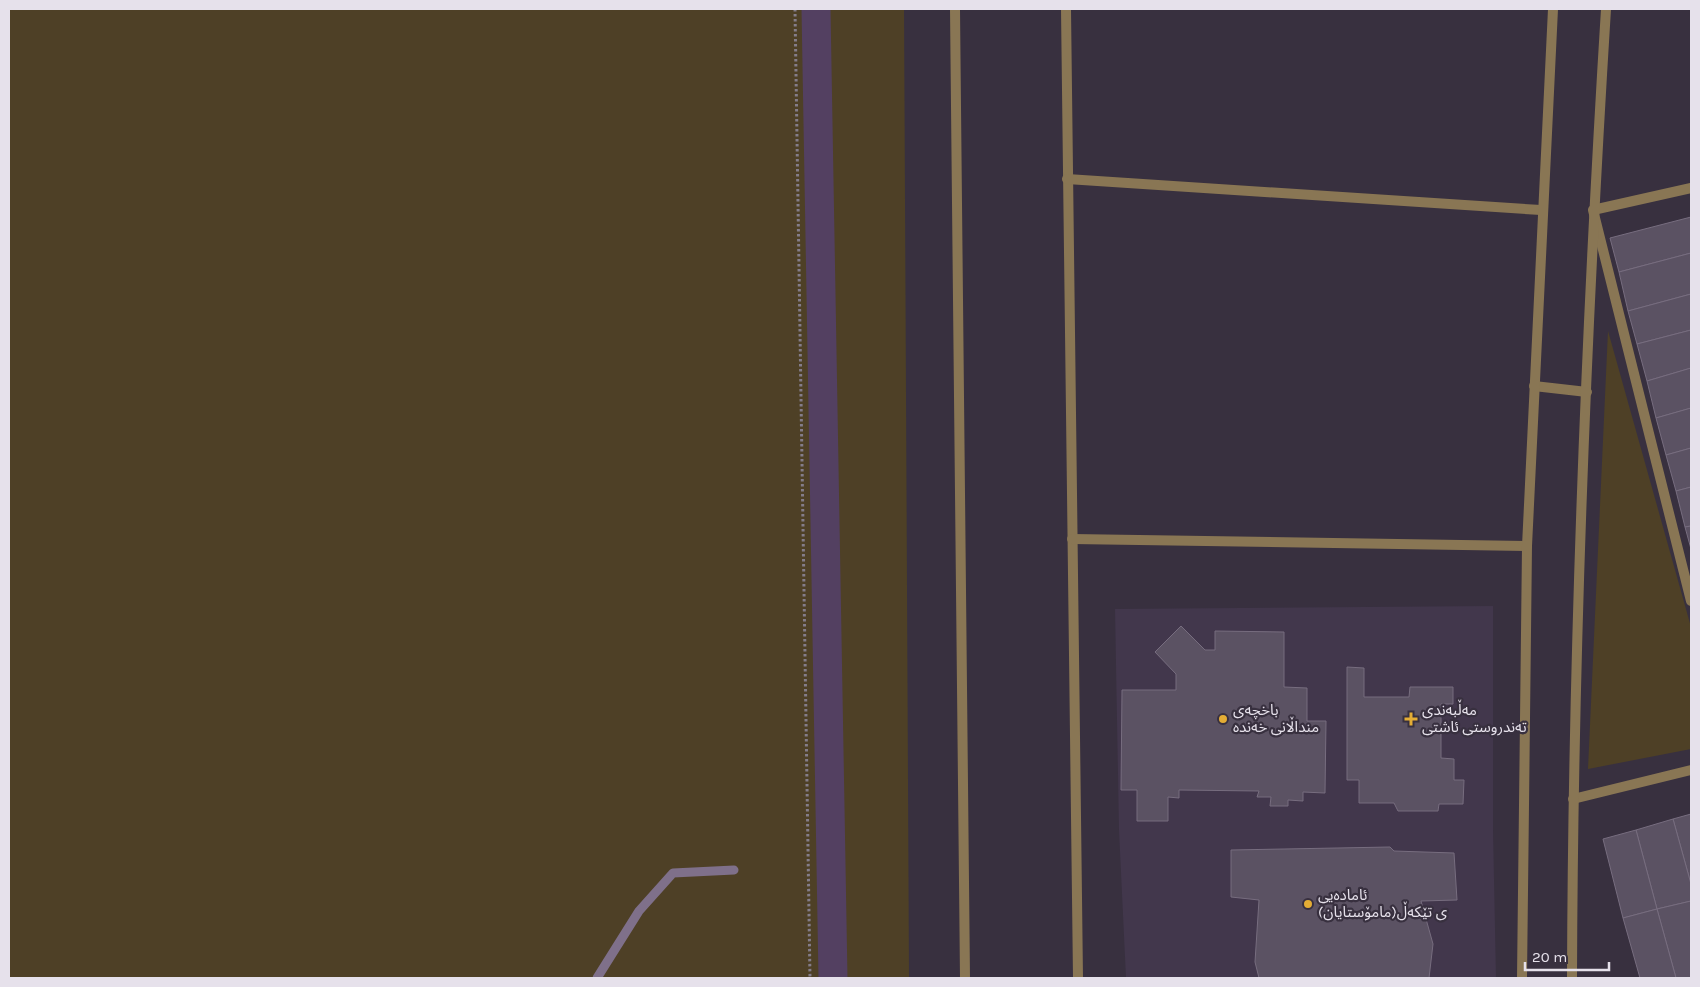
<svg xmlns="http://www.w3.org/2000/svg" width="1700" height="987" font-family="Karla,'Noto Sans Arabic',sans-serif">
  <style>
    .built { fill: #42374c }
    .green { fill: #4e4026 }
    .lines { fill: none; stroke-linecap: round; stroke-linejoin: round }
    .stream { stroke: #7f708a; stroke-width: 9 }
    .canal { stroke: #534061; stroke-width: 29 }
    .building { fill: #5b5263; stroke: #776d7f }
    .path { stroke: #847d8a; stroke-width: 3; stroke-dasharray: 2.5 2.5; stroke-linecap: butt }
    .minor { stroke: #897654; stroke-width: 10 }
    .tertiary { stroke: #897654; stroke-width: 10 }
    .poi-dot { fill: #e4ad35; stroke: #38303f; stroke-width: 2 }
    .labels { text-anchor: middle; stroke-width: 4.5; stroke-linejoin: round; paint-order: stroke }
    .poi-label { font-size: 15px; fill: #e6e1eb; stroke: #38303f; text-anchor: start }
  </style>
  <rect width="100%" height="100%" fill="#38303f"/>
  <polygon class="built" points="1493,606 1493,830 1496,978 1126,978 1119,830 1115,609"/>
  <g class="green">
    <polygon points="9,9 904,9 909,978 9,978"/>
    <polygon points="1608,331 1691,627 1691,749 1588,769"/>
  </g>
  <g class="lines">
    <polyline class="stream" points="597,978 639,911 673,873 734,870"/>
    <polyline class="canal" points="816,9 833,978"/>
  </g>
  <g class="building">
    <polygon points="1691,217 1691,253 1619,272 1610,238"/>
    <polygon points="1691,253 1691,294 1628,311 1619,272"/>
    <polygon points="1691,294 1691,330 1637,344 1628,311"/>
    <polygon points="1691,330 1691,368 1647,381 1637,344"/>
    <polygon points="1691,368 1691,408 1656,418 1647,381"/>
    <polygon points="1691,408 1691,448 1666,455 1656,418"/>
    <polygon points="1691,448 1691,487 1676,491 1666,455"/>
    <polygon points="1691,487 1691,526 1685,527 1676,491"/>
    <polygon points="1691,526 1691,549 1685,527"/>
    <polygon points="1181,626 1205,650 1215,650 1215,631 1284,632 1284,687 1307,688 1307,721 1326,721 1325,793 1303,792 1303,801 1288,800 1288,806 1270,806 1271,797 1257,797 1259,791 1179,790 1179,798 1168,797 1168,821 1137,821 1137,790 1121,790 1122,690 1176,690 1176,674 1155,652"/>
    <polygon points="1347,667 1364,668 1364,697 1409,697 1410,687 1453,687 1453,704 1441,704 1441,758 1454,759 1454,780 1464,780 1463,804 1439,804 1438,811 1398,811 1394,803 1359,803 1359,780 1347,780"/>
    <polygon points="1691,814 1691,884 1673,819"/>
    <polygon points="1673,819 1691,884 1691,901 1657,909 1636,830"/>
    <polygon points="1636,830 1657,909 1623,918 1603,839"/>
    <polygon points="1390,847 1394,851 1454,853 1457,900 1421,901 1433,944 1429,978 1259,978 1255,962 1259,900 1231,897 1231,850"/>
    <polygon points="1691,901 1691,978 1676,978 1657,909"/>
    <polygon points="1657,909 1676,978 1640,978 1623,918"/>
  </g>
  <g class="lines">
    <polyline class="path" points="795,9 810,978"/>
    <g class="minor">
      <polyline points="1066,9 1078,978"/>
      <polyline points="1067,179 1541,210"/>
      <polyline points="1691,188 1593,210 1691,601"/>
      <polyline points="1072,539 1527,546"/>
      <polyline points="1573,799 1691,770"/>
    </g>
    <g class="tertiary">
      <polyline points="955,9 965,978"/>
      <polyline points="1534,386 1587,392"/>
      <polyline points="1522,978 1527,546 1553,9"/>
      <path d="M1572,978C1573,655 1586,331 1606,9"/>
    </g>
  </g>
  <g class="poi-dot">
    <circle cx="1223" cy="719" r="5"/>
    <path d="M1408.5 711.5h5v5h5v5h-5v5h-5v-5h-5v-5h5z"/>
    <circle cx="1308" cy="904" r="5"/>
  </g>
  <g class="labels">
    <g class="poi-label">
      <text x="1233" y="715">باخچەی<tspan x="1233" dy="17">منداڵانی خەندە</tspan></text>
      <text x="1422" y="715">مەڵبەندی<tspan x="1422" dy="17">تەندروستی ئاشتی</tspan></text>
      <text x="1318" y="900">ئامادەیی<tspan x="1318" dy="17">(مامۆستایان)ی تێکەڵ</tspan></text>
    </g>
  </g>
  <rect width="1700" height="987" fill="none" stroke="#e6e1eb" stroke-width="20"/>
  <path d="M1525 962v8h84v-8" fill="none" stroke="#e6e1eb" stroke-width="2.5"/>
  <text x="1532" y="962" font-size="15" fill="#e6e1eb" stroke="#38303f" stroke-width="4" paint-order="stroke">20 m</text>
</svg>
